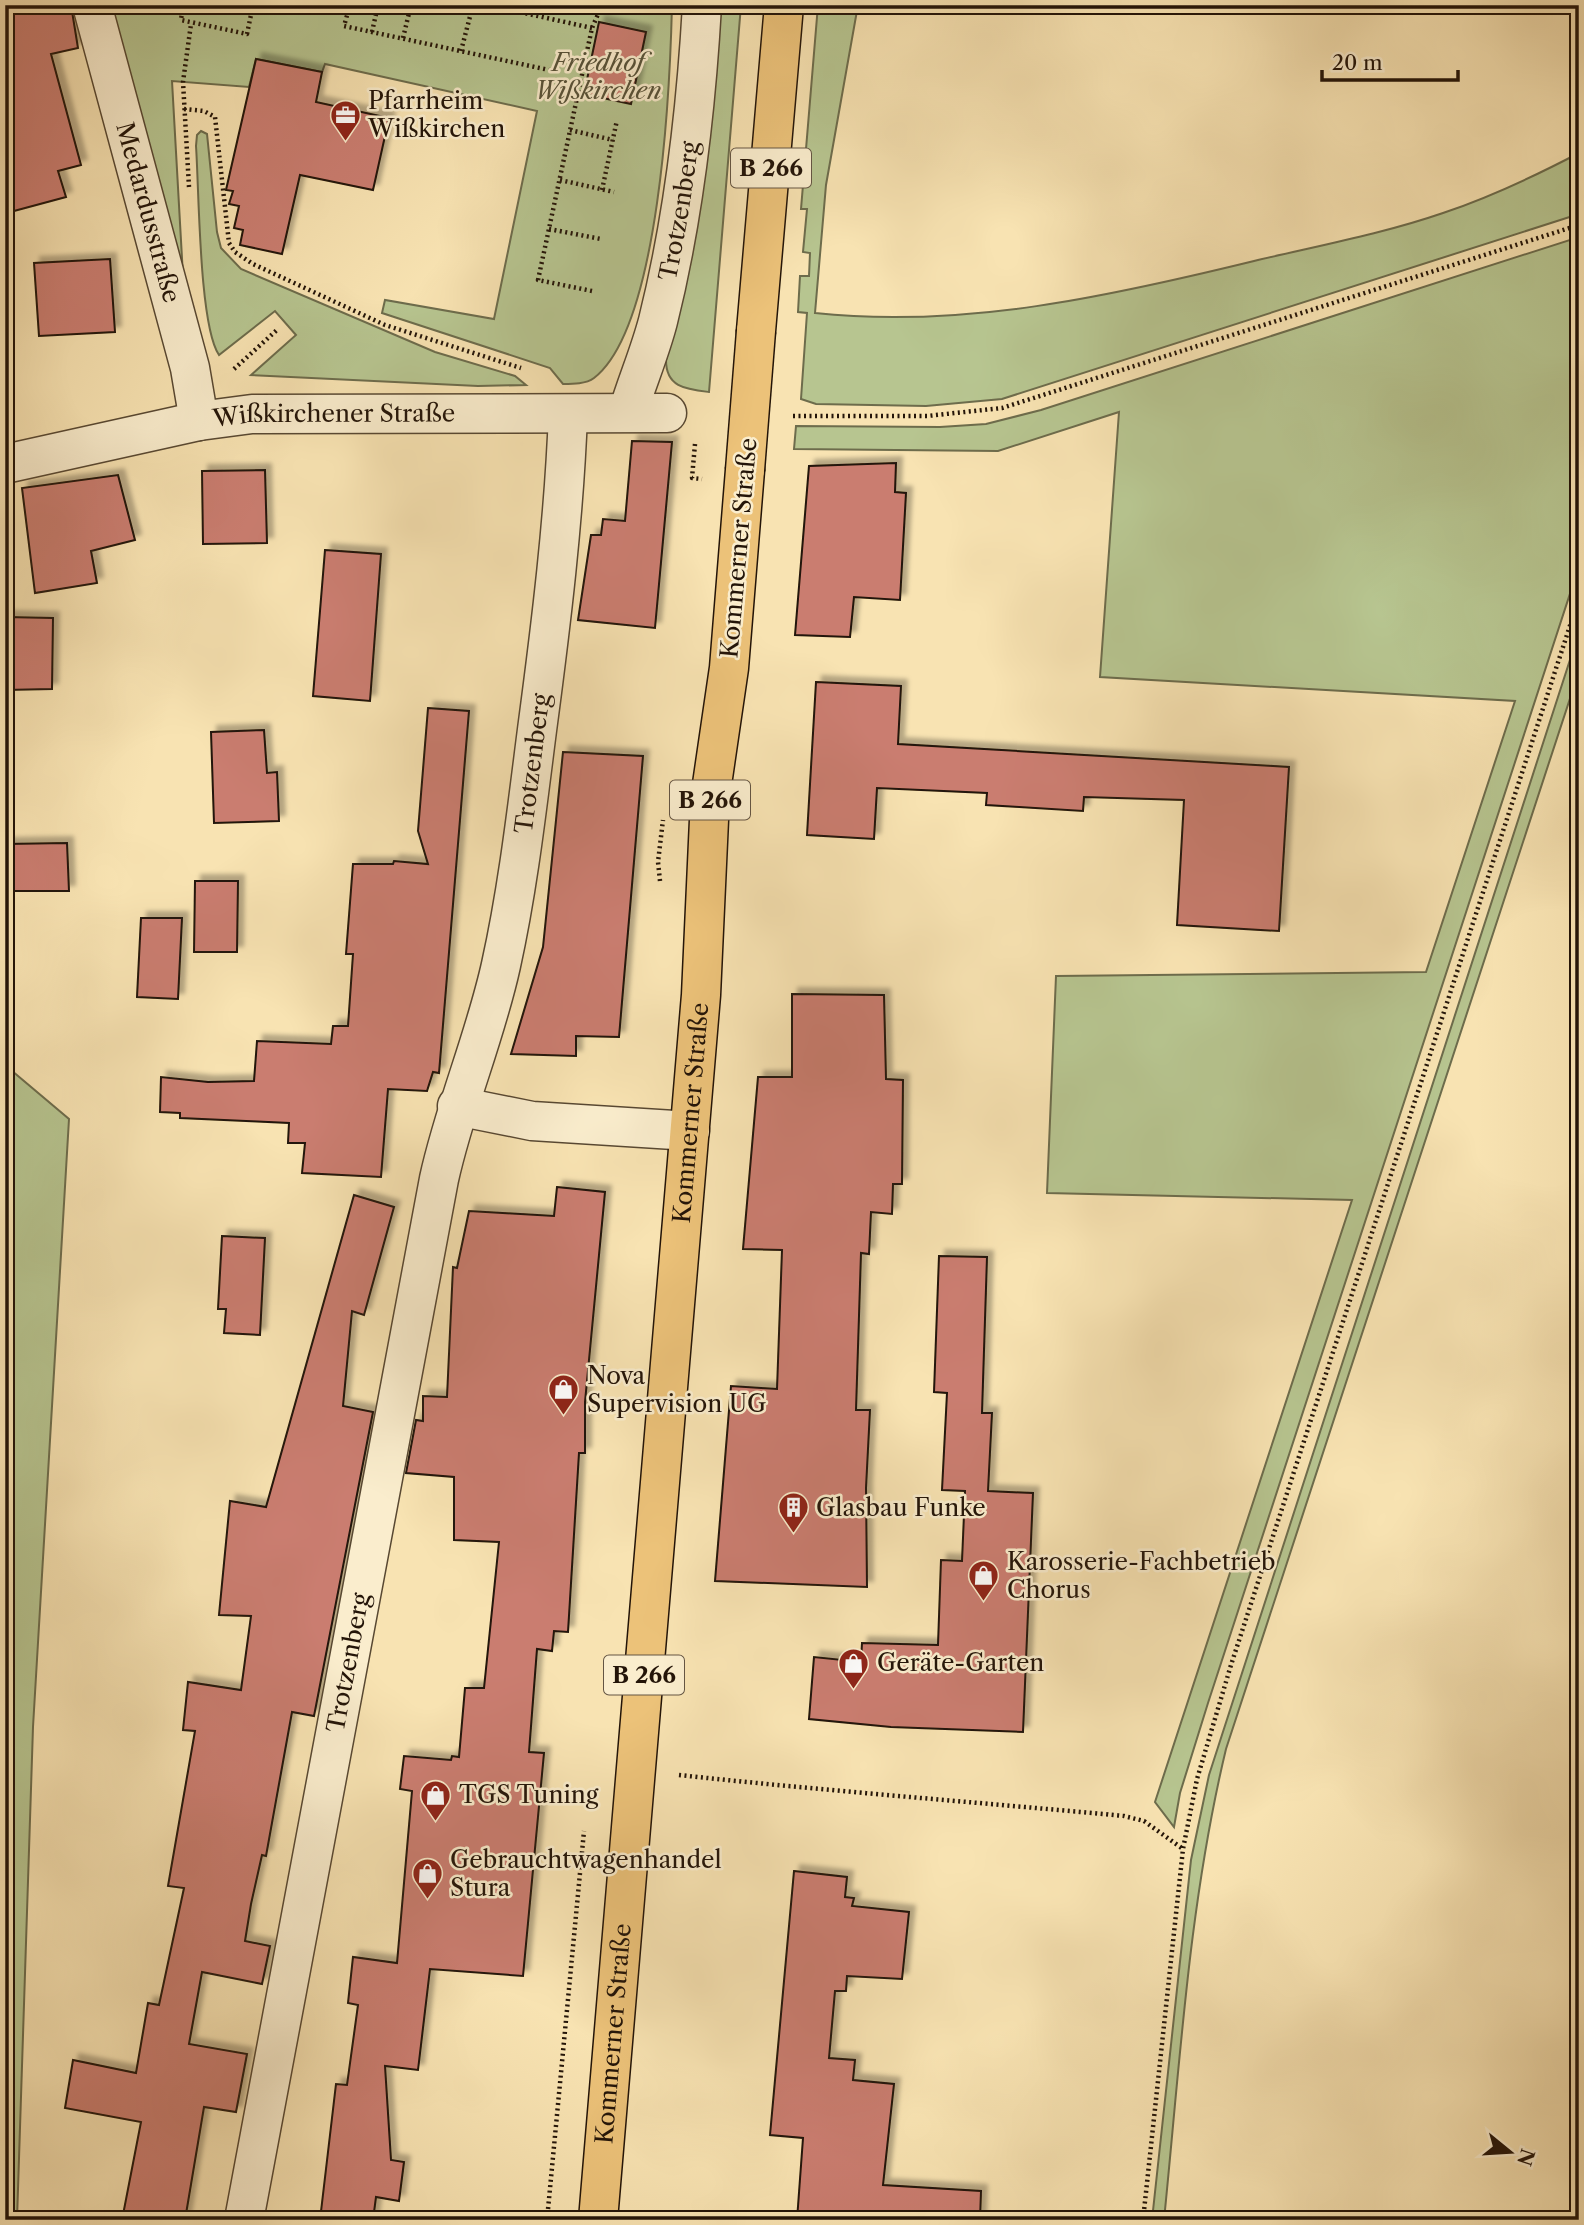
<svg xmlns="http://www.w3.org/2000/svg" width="1584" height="2225" font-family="'Libre Caslon Text',serif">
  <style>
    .green { fill: #b7c590; stroke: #6d6c4c; stroke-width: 2 }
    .building { fill: #ca7d6f; stroke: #231408; stroke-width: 2; filter: url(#shadow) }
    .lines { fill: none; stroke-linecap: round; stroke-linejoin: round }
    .minor-casing { stroke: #584832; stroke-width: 41 }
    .major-casing { stroke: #231408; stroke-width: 41 }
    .path { stroke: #231408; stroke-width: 4.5; stroke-dasharray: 2 3.5; stroke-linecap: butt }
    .minor { stroke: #faedcd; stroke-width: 38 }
    .major { stroke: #ecc279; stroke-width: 38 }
    .major-bridge-casing { stroke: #231408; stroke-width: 41; stroke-linecap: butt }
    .major-bridge { stroke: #ecc279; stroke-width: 38 }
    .labels { text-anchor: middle; stroke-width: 5; stroke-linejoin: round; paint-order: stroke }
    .shield { fill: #faedcd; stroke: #645543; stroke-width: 2 }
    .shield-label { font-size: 23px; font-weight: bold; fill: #231408 }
    .park-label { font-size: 24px; font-style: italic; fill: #575238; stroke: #faedcd }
    .poi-label { font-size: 24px; fill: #231408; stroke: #faedcd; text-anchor: start }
    .street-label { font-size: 24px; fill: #231408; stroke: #faedcd }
  </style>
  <defs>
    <filter id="shadow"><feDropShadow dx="6" dy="-6" stdDeviation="2" flood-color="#0004"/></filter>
  </defs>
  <rect width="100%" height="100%" fill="#f8e3b2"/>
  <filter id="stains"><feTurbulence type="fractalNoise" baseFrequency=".00286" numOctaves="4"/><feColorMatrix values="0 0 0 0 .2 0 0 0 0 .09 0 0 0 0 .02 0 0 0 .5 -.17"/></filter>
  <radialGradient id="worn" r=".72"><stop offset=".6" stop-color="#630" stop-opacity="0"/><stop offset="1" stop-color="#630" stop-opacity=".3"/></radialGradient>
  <g class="green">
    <path d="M110,5H672C670,87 660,327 594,378C586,384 573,384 563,384L550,368L382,313L385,300L494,319L537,111L325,64L322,72L256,59L249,87L172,81L183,276Z"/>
    <path d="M715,5H741L709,392C685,389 666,387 666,360L696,233L712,104Z"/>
    <path d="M818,5H858L826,185L815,313C963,329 1111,296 1254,261C1317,246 1382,234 1443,213C1491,197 1535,176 1579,153V214L1002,399L926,406L816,404L801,399L807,313L798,312L800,276H809L810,253L803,252L807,209H801Z"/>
    <path d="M201,131L207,134L217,232L221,248L241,269L435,352L515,376L526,385L478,386L251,375L296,335L275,311L219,355C199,326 199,188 196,146L197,135Z"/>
    <polygon points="1579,237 1579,566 1208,1703 1180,1793 1174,1827 1155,1802 1352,1200 1047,1193 1056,976 1426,972 1515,701 1100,677 1119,412 998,451 794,449 796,426 940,427 986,424 1041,410"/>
    <path d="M1579,632V671L1226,1749C1189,1903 1180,2062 1164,2220H1152L1191,1860L1209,1775Z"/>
    <polygon points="5,1065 69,1119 33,1727 17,2220 5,2220"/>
  </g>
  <g class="building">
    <polygon points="38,5 71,5 78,48 51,54 81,165 58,171 66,197 14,211 5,182 5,12"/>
    <polygon points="599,22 646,32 631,104 584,94"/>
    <polygon points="256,59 322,72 316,102 389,118 373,190 300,175 282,254 240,245 243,230 234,228 239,206 229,204 233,191 226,190"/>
    <polygon points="110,259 115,332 39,336 34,263"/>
    <polygon points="632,441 672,442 655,628 578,620 591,535 601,535 603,519 625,521"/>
    <polygon points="896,463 895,492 906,493 900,600 854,597 850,637 795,635 809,466"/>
    <polygon points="265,470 267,543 203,544 202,471"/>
    <polygon points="118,475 135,540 91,551 97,583 35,593 22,488"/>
    <polygon points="325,550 381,554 370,701 313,696"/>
    <polygon points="5,617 53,618 52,689 5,690"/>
    <polygon points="816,682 901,686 898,744 1289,767 1279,931 1177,925 1184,800 1084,797 1083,811 986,805 987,793 877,788 874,839 807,835"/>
    <polygon points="428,708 469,711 439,1073 433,1072 427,1091 388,1089 381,1177 302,1173 305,1143 288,1143 289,1123 180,1118 180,1113 160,1112 161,1077 208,1082 254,1081 257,1041 331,1044 333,1026 348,1026 353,954 346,954 353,864 393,864 394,861 428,864 418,831"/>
    <polygon points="264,730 267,773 277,772 279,821 214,823 211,732"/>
    <polygon points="563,752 643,756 619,1037 576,1036 576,1056 511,1054 543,947"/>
    <polygon points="67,843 69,891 5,891 5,844"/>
    <polygon points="195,881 238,881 237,952 194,952"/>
    <polygon points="141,918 182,918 178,999 137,997"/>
    <polygon points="792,994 884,995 886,1079 903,1080 902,1184 893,1184 892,1214 871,1212 869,1254 861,1253 856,1410 870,1410 866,1488 867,1587 715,1581 731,1386 777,1389 782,1250 743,1249 758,1077 792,1077"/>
    <polygon points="557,1187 605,1192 585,1402 585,1453 579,1453 568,1632 554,1631 552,1651 537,1649 529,1752 544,1753 523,1976 430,1969 418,2070 385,2066 391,2160 404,2162 399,2201 376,2197 373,2220 320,2220 336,2084 347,2085 358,2005 348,2003 353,1957 397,1963 412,1791 400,1789 404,1756 451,1760 452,1756 459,1757 465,1688 484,1688 499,1542 454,1540 454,1477 406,1473 416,1420 423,1421 423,1396 447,1397 453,1267 457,1268 469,1211 554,1216"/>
    <polygon points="354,1195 394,1207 364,1315 352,1311 343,1406 373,1412 314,1716 292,1712 266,1856 262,1855 251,1904 245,1941 270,1946 262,1984 202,1972 189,2044 247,2054 236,2112 204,2107 185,2220 122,2220 141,2122 65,2108 73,2060 136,2073 148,2003 159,2005 184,1888 168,1886 195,1731 183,1730 188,1682 241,1690 251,1616 219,1615 230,1501 266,1507"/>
    <polygon points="222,1236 265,1238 260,1335 224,1333 226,1309 218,1309"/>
    <polygon points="939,1256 987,1257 982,1413 992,1413 988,1491 1033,1493 1023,1732 891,1727 809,1719 814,1657 861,1662 862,1643 938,1645 941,1560 962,1561 965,1491 942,1490 947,1393 934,1392"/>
    <polygon points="794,1871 847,1877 845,1897 854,1898 852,1906 909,1912 902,1979 847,1976 846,1991 835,1991 829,2058 855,2060 853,2080 894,2084 883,2185 981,2191 980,2220 797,2220 803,2138 770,2135"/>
  </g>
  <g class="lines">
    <defs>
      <g id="minor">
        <path id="s1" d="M92,5L190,368L199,421"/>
        <path id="s2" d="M628,412C637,382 650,352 658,321C684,217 696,112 702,5"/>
        <path id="s3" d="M5,464L199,421L252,414L667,413"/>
        <polyline points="457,1106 532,1121 690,1131"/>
        <path id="s4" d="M244,2220L439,1179C455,1106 485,1038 501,965C518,888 527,808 537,730C551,625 564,519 568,414"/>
      </g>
      <g id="major">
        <polyline points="756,331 784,5"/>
        <path id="s5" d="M598,2220L701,995L710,798L729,668L745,470"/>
      </g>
    </defs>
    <use href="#minor" class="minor-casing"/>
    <use href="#major" class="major-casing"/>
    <g class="path">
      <polyline points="183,5 181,20 247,34 253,5"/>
      <polyline points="350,5 344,26 549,70"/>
      <polyline points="488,5 592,28"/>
      <polyline points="372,32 378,5"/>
      <polyline points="403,38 411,5"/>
      <polyline points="461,51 473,5"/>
      <polyline points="184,109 204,111 215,117 229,243 235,252 253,264 385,325 521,368"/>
      <polyline points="570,130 613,140"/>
      <polyline points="560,180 614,192"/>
      <polyline points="189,187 183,82 191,24"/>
      <polyline points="602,190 617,120"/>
      <polyline points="549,229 601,239"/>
      <polyline points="592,291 538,280 592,28 602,5"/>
      <polyline points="234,369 278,329"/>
      <polyline points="793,416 927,416 1002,408 1579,225"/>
      <polyline points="695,444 692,478 702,479"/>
      <polyline points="660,881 658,862 663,820"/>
      <path d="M679,1775C827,1791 975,1802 1124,1816L1144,1821L1183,1849"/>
      <polyline points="547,2220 584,1831"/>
      <polyline points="1143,2220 1183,1849 1197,1779 1231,1665 1579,598"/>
    </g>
    <use href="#minor" class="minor"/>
    <use href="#major" class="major"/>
    <defs>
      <polyline id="major-bridge" points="745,470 756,331"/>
    </defs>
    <use href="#major-bridge" class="major-bridge-casing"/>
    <use href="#major-bridge" class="major-bridge"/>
  </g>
  <defs>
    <symbol id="office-pin" viewBox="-11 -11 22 30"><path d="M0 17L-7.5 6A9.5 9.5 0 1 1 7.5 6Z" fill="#8f2418" stroke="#faedcd"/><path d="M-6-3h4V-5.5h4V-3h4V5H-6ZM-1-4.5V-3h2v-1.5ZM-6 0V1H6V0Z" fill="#fff"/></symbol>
    <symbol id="shop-pin" viewBox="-11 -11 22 30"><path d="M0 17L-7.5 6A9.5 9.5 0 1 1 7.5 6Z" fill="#8f2418" stroke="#faedcd"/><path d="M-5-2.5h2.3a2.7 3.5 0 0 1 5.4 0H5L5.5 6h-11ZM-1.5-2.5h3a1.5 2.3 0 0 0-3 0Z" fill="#fff"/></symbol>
    <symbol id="building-pin" viewBox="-11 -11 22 30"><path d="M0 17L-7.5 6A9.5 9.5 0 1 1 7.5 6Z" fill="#8f2418" stroke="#faedcd"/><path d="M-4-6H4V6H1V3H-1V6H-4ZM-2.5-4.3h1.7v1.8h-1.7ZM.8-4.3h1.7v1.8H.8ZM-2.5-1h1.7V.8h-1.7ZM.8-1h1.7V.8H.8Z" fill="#fff"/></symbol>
  </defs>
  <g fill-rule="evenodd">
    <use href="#office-pin" x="328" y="98" width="35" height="47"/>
    <use href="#shop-pin" x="546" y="1372" width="35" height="47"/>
    <use href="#building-pin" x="776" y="1490" width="35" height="47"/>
    <use href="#shop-pin" x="966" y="1558" width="35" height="47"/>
    <use href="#shop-pin" x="836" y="1646" width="35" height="47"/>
    <use href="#shop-pin" x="418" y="1778" width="35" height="47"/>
    <use href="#shop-pin" x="410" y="1856" width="35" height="47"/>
  </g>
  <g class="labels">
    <g class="shield">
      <rect x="731" y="148.5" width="80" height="39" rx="5"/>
      <rect x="670" y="780.5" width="80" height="39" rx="5"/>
      <rect x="604" y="1655.5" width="80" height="39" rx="5"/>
    </g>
    <g class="shield-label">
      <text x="771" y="176">B 266</text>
      <text x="710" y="808">B 266</text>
      <text x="644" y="1683">B 266</text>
    </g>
    <g class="park-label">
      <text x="598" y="71">Friedhof<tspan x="598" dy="28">Wißkirchen</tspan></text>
    </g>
    <g class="poi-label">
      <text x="368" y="109">Pfarrheim<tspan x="368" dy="28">Wißkirchen</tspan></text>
      <text x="587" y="1384">Nova<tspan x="587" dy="28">Supervision UG</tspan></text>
      <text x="816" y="1516">Glasbau Funke</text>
      <text x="1007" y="1570">Karosserie-Fachbetrieb<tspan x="1007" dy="28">Chorus</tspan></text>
      <text x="877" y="1671">Geräte-Garten</text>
      <text x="459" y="1803">TGS Tuning</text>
      <text x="450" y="1868">Gebrauchtwagenhandel<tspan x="450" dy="28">Stura</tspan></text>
    </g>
    <g class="street-label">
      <text dy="8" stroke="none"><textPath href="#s2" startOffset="208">Trotzenberg</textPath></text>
      <text dy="8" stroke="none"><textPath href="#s1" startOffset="215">Medardusstraße</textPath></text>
      <text dy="8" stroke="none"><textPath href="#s3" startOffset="334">Wißkirchener Straße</textPath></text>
      <text transform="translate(739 548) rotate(-85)" y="8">Kommerner Straße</text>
      <text dy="8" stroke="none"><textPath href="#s4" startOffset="1486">Trotzenberg</textPath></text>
      <text dy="8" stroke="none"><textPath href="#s5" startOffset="1111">Kommerner Straße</textPath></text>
      <text dy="8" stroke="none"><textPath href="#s4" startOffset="567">Trotzenberg</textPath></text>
      <text dy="8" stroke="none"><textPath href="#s5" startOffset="187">Kommerner Straße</textPath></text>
    </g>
  </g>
  <rect width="1584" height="2225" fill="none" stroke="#f8e3b2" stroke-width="28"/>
  <rect x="7" y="7" width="1570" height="2211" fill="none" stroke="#231408" stroke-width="3.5"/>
  <rect x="14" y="14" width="1556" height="2197" fill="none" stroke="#231408" stroke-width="2"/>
  <g transform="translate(1510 2152) rotate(108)" stroke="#faedcd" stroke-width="5" paint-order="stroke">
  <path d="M0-5L12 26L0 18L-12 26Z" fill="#231408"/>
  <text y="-10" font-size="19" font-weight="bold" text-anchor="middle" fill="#231408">N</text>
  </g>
  <path d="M1322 70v10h136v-10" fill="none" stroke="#231408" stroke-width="3.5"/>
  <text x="1332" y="70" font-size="21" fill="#231408" stroke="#faedcd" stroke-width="5" paint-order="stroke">20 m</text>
  <rect width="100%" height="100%" filter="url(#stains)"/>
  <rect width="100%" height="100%" fill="url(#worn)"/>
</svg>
